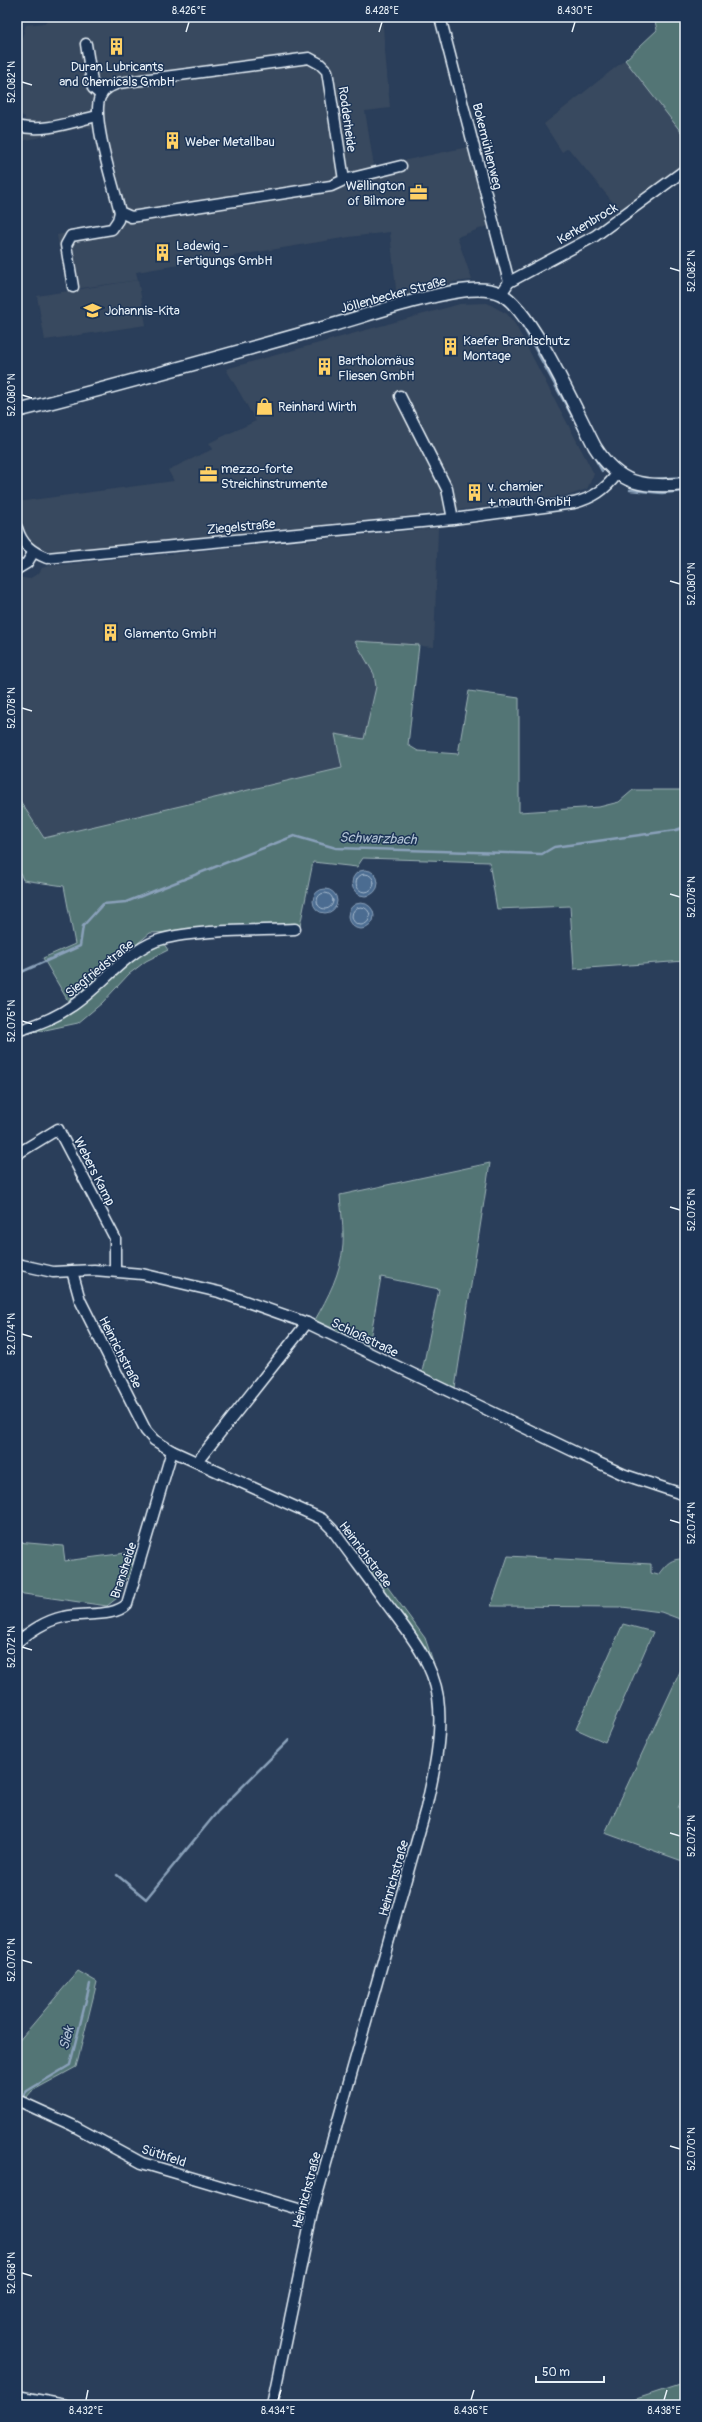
<svg xmlns="http://www.w3.org/2000/svg" width="702" height="2422" font-family="Pangolin,sans-serif">
  <style>
    .built { fill: #39495e }
    .green { fill: #527474; stroke: #9db2b6 }
    .water { fill: #4b6c91; stroke: #8aa1ba }
    .lines { fill: none; stroke-linecap: round; stroke-linejoin: round }
    .shore { stroke: #a9bccf; stroke-width: 1 }
    .stream { stroke: #8aa1ba; stroke-width: 2.5 }
    .minor-casing { stroke: #e8f1f8; stroke-width: 13 }
    .tertiary-casing { stroke: #e8f1f8; stroke-width: 15 }
    .minor { stroke: #1d3557; stroke-width: 10 }
    .tertiary { stroke: #1d3557; stroke-width: 12 }
    .ticks { fill: none; stroke: #e8f1f8; stroke-width: 1.5 }
    .labels { text-anchor: middle; stroke-width: 3; stroke-linejoin: round; paint-order: stroke }
    .poi-label { font-size: 13px; fill: #e8f1f8; stroke: #1d3557; text-anchor: start }
    .street-label { font-size: 13px; fill: #e8f1f8; stroke: #1d3557 }
    .water-label { font-size: 14px; font-style: italic; fill: #b1c2d4; stroke: #1d3557 }
    .neatline { fill: none; stroke: #e8f1f8; stroke-width: 1.5 }
    .ticks-label { font-size: 10px; text-anchor: middle; fill: #e8f1f8 }
  </style>
  <rect width="100%" height="100%" fill="#2a3e5a"/>
  <filter id="ink" filterUnits="userSpaceOnUse"><feTurbulence type="fractalNoise" baseFrequency=".025" numOctaves="2"/><feDisplacementMap in="SourceGraphic" scale="8" xChannelSelector="R" yChannelSelector="G"/><feConvolveMatrix kernelMatrix="1 2 1 2 8 2 1 2 1" color-interpolation-filters="sRGB"/></filter>
  <g filter="url(#ink)">
    <g class="built">
      <polygon points="48,17 382,17 390,108 365,111 374,167 468,147 490,225 457,237 472,280 454,282 397,298 390,232 349,237 136,272 138,280 67,290 57,235 106,225 113,217 95,130 87,127 22,141 25,117 17,113 17,53 26,25 46,23"/>
      <polygon points="625,60 685,137 685,165 621,212 568,148 562,152 544,124"/>
      <polygon points="138,280 146,325 45,340 37,296"/>
      <polygon points="487,303 507,314 515,324 594,474 587,489 570,495 439,513 52,552 32,544 25,537 20,525 17,502 174,481 168,470 213,449 209,443 256,421 226,369 460,304"/>
      <polygon points="438,528 434,647 355,641 374,674 376,687 364,739 335,734 342,768 44,838 17,796 17,577 29,579 39,573 42,568 48,566"/>
    </g>
    <g class="green">
      <polygon points="654,17 685,17 685,137 625,60 657,30"/>
      <polygon points="355,641 419,645 408,745 418,751 458,754 469,691 519,698 519,812 599,807 619,802 633,790 685,790 685,961 574,969 570,906 497,909 489,862 363,858 357,867 313,862 300,926 150,933 68,1001 43,958 75,944 64,886 23,880 17,865 17,796 44,838 342,768 335,734 364,739 376,687 374,674"/>
      <polygon points="164,944 168,950 146,961 129,974 102,1003 78,1023 17,1036 17,1034 75,1009 140,955"/>
      <path d="M490,1163L455,1388L422,1372L439,1289L381,1277L369,1345L315,1320C328,1297 341,1273 343,1245C344,1229 341,1211 340,1195Z"/>
      <polygon points="17,1542 63,1546 65,1561 141,1551 132,1580 126,1578 117,1598 107,1606 17,1593"/>
      <path d="M508,1556L651,1564V1573L658,1575C666,1564 671,1558 685,1559V1621L661,1612L622,1607L491,1606Z"/>
      <polygon points="362,1561 378,1574 425,1638 434,1664"/>
      <polygon points="623,1624 653,1632 605,1742 576,1729"/>
      <polygon points="685,1661 685,1792 678,1808 685,1811 685,1862 605,1833"/>
      <polygon points="78,1971 97,1982 76,2067 32,2091 26,2098 17,2096 17,2043"/>
      <polygon points="685,2383 685,2405 618,2405"/>
    </g>
    <g class="water">
      <circle cx="365" cy="883" r="13"/>
      <circle cx="325" cy="901" r="12"/>
      <circle cx="361" cy="916" r="13"/>
    </g>
    <g class="lines">
      <g class="shore">
        <circle cx="365" cy="883" r="9"/>
        <circle cx="325" cy="901" r="8"/>
        <circle cx="361" cy="916" r="9"/>
      </g>
      <g class="stream">
        <polyline points="520,321 602,471"/>
        <polyline points="654,479 685,477"/>
        <polyline points="630,490 662,493 685,491"/>
        <polyline points="17,974 80,946 83,926 103,904 126,902 294,836 336,848 542,854 554,847 676,830 685,827"/>
        <polyline points="117,1875 146,1899 218,1811 289,1740"/>
        <polyline points="22,2097 27,2091 70,2065 90,1984"/>
      </g>
      <defs>
        <g id="minor">
          <polyline points="440,17 509,282"/>
          <polyline points="86,44 93,88 101,95"/>
          <path d="M17,126C44,133 71,122 97,116"/>
          <path d="M344,180L327,71L320,64L309,58L119,83C111,86 103,89 100,97C91,118 114,187 120,212L131,217L331,186L344,180L401,166"/>
          <polyline points="73,287 66,245 71,236 112,229 118,220 120,212"/>
          <polyline points="501,294 509,282 595,236 685,170"/>
          <polyline points="400,396 447,489 453,519"/>
          <path d="M17,528C22,545 32,552 47,558L453,519L574,503C593,498 605,490 617,474"/>
          <polyline points="17,569 27,563 33,553"/>
          <path d="M17,1031C37,1025 55,1018 72,1006C101,987 123,954 156,941C189,929 258,931 295,929"/>
          <polyline points="17,1154 58,1129 115,1238 115,1271"/>
          <polyline points="17,1264 53,1272 94,1270 142,1274 219,1292 307,1323 577,1453 625,1475 685,1495"/>
          <path d="M72,1271L80,1300L146,1431L154,1440L172,1451L322,1519L332,1529C349,1553 367,1576 384,1600C406,1630 432,1659 438,1697C443,1733 434,1773 426,1808L312,2213L272,2405"/>
          <polyline points="197,1462 307,1323"/>
          <path d="M17,1642C31,1631 45,1621 63,1617C83,1612 114,1618 127,1604L172,1451"/>
          <polyline points="17,2100 72,2125 142,2163 312,2213"/>
          <polyline points="17,2396 65,2405"/>
        </g>
        <path id="tertiary" d="M17,411C117,386 216,358 315,330C360,318 414,298 460,291C473,289 489,288 501,294C532,310 577,413 595,447C619,485 643,488 685,484"/>
      </defs>
      <use href="#minor" class="minor-casing"/>
      <use href="#tertiary" class="tertiary-casing"/>
      <use href="#minor" class="minor"/>
      <use href="#tertiary" class="tertiary"/>
    </g>
  </g>
  <path class="ticks" d="M186,32L189,22M379,32L382,22M572,32L575,22M22,82L32,85M670,268L680,271M22,395L32,398M670,581L680,584M22,708L32,711M670,894L680,897M22,1021L32,1024M670,1207L680,1210M22,1334L32,1337M670,1520L680,1523M22,1647L32,1650M670,1833L680,1836M22,1960L32,1963M670,2146L680,2149M22,2273L32,2276M86,2400L88,2390M278,2400L281,2390M471,2400L474,2390M664,2400L667,2390"/>
  <defs>
    <symbol id="building-bare" viewBox="-9 -9 18 18"><path d="M-4-6H4V6H1V3H-1V6H-4ZM-2.5-4.3h1.7v1.8h-1.7ZM.8-4.3h1.7v1.8H.8ZM-2.5-1h1.7V.8h-1.7ZM.8-1h1.7V.8H.8Z" fill="#ffd166" stroke="#1d3557" stroke-width="2.5" paint-order="stroke"/></symbol>
    <symbol id="office-bare" viewBox="-9 -9 18 18"><path d="M-6-3h4V-5.5h4V-3h4V5H-6ZM-1-4.5V-3h2v-1.5ZM-6 0V1H6V0Z" fill="#ffd166" stroke="#1d3557" stroke-width="2.5" paint-order="stroke"/></symbol>
    <symbol id="school-bare" viewBox="-9 -9 18 18"><path d="M0-5L7-2L0 1L-7-2ZM-4 1L0 2.5L4 1V4Q0 6-4 4Z" fill="#ffd166" stroke="#1d3557" stroke-width="2.5" paint-order="stroke"/></symbol>
    <symbol id="shop-bare" viewBox="-9 -9 18 18"><path d="M-5-2.5h2.3a2.7 3.5 0 0 1 5.4 0H5L5.5 6h-11ZM-1.5-2.5h3a1.5 2.3 0 0 0-3 0Z" fill="#ffd166" stroke="#1d3557" stroke-width="2.5" paint-order="stroke"/></symbol>
  </defs>
  <g fill-rule="evenodd">
    <use href="#building-bare" x="104" y="34" width="25" height="25"/>
    <use href="#building-bare" x="160" y="128" width="25" height="25"/>
    <use href="#office-bare" x="406" y="180" width="25" height="25"/>
    <use href="#building-bare" x="150" y="240" width="25" height="25"/>
    <use href="#school-bare" x="80" y="298" width="25" height="25"/>
    <use href="#building-bare" x="438" y="334" width="25" height="25"/>
    <use href="#building-bare" x="312" y="354" width="25" height="25"/>
    <use href="#shop-bare" x="252" y="394" width="25" height="25"/>
    <use href="#office-bare" x="196" y="462" width="25" height="25"/>
    <use href="#building-bare" x="462" y="480" width="25" height="25"/>
    <use href="#building-bare" x="98" y="620" width="25" height="25"/>
  </g>
  <g class="labels">
    <g class="poi-label">
      <text x="117" y="71" text-anchor="middle">Duran Lubricants<tspan x="117" dy="15">and Chemicals GmbH</tspan></text>
      <text x="185" y="146">Weber Metallbau</text>
      <text x="405" y="190" text-anchor="end">Wellington<tspan x="405" dy="15">of Bilmore</tspan></text>
      <text x="176" y="250">Ladewig -<tspan x="176" dy="15">Fertigungs GmbH</tspan></text>
      <text x="105" y="315">Johannis-Kita</text>
      <text x="463" y="345">Kaefer Brandschutz<tspan x="463" dy="15">Montage</tspan></text>
      <text x="338" y="365">Bartholomäus<tspan x="338" dy="15">Fliesen GmbH</tspan></text>
      <text x="278" y="411">Reinhard Wirth</text>
      <text x="221" y="473">mezzo-forte<tspan x="221" dy="15">Streichinstrumente</tspan></text>
      <text x="488" y="491">v. chamier<tspan x="488" dy="15">+ mauth GmbH</tspan></text>
      <text x="124" y="638">Glamento GmbH</text>
    </g>
    <g class="street-label">
      <text transform="translate(348 119) rotate(82)" y="5">Rodderheide</text>
      <text transform="translate(488 146) rotate(76)" y="5">Bokemühlenweg</text>
      <text transform="translate(587 223) rotate(-31)" y="5">Kerkenbrock</text>
      <text transform="translate(393 294) rotate(-15)" y="5">Jöllenbecker Straße</text>
      <text transform="translate(241 526) rotate(-5)" y="5">Ziegelstraße</text>
      <text transform="translate(99 968) rotate(-39)" y="5">Siegfriedstraße</text>
      <text transform="translate(95 1171) rotate(63)" y="5">Webers Kamp</text>
      <text transform="translate(365 1337) rotate(26)" y="5">Schloßstraße</text>
      <text transform="translate(121 1352) rotate(63)" y="5">Heinrichstraße</text>
      <text transform="translate(366 1554) rotate(53)" y="5">Heinrichstraße</text>
      <text transform="translate(123 1570) rotate(-72)" y="5">Bransheide</text>
      <text transform="translate(393 1878) rotate(-74)" y="5">Heinrichstraße</text>
      <text transform="translate(164 2155) rotate(18)" y="5">Süthfeld</text>
      <text transform="translate(306 2190) rotate(-75)" y="5">Heinrichstraße</text>
    </g>
    <g class="water-label">
      <text transform="translate(378 838) rotate(2)" y="5">Schwarzbach</text>
      <text transform="translate(66 2038) rotate(-76)" y="5">Siek</text>
    </g>
  </g>
  <rect width="702" height="2422" fill="none" stroke="#1d3557" stroke-width="44"/>
  <path d="M536 2376v6h68v-6" fill="none" stroke="#e8f1f8" stroke-width="2"/>
  <text x="542" y="2376" font-size="12" fill="#e8f1f8" stroke="#1d3557" stroke-width="3" paint-order="stroke">50 m</text>
  <rect x="22" y="22" width="658" height="2378" class="neatline"/>
  <g class="ticks-label">
    <text x="189" y="14">8.426°E</text>
    <text x="382" y="14">8.428°E</text>
    <text x="575" y="14">8.430°E</text>
    <text transform="translate(11 82) rotate(-90)" y="4">52.082°N</text>
    <text transform="translate(691 271) rotate(-90)" y="4">52.082°N</text>
    <text transform="translate(11 395) rotate(-90)" y="4">52.080°N</text>
    <text transform="translate(691 584) rotate(-90)" y="4">52.080°N</text>
    <text transform="translate(11 708) rotate(-90)" y="4">52.078°N</text>
    <text transform="translate(691 897) rotate(-90)" y="4">52.078°N</text>
    <text transform="translate(11 1021) rotate(-90)" y="4">52.076°N</text>
    <text transform="translate(691 1210) rotate(-90)" y="4">52.076°N</text>
    <text transform="translate(11 1334) rotate(-90)" y="4">52.074°N</text>
    <text transform="translate(691 1523) rotate(-90)" y="4">52.074°N</text>
    <text transform="translate(11 1647) rotate(-90)" y="4">52.072°N</text>
    <text transform="translate(691 1836) rotate(-90)" y="4">52.072°N</text>
    <text transform="translate(11 1960) rotate(-90)" y="4">52.070°N</text>
    <text transform="translate(691 2149) rotate(-90)" y="4">52.070°N</text>
    <text transform="translate(11 2273) rotate(-90)" y="4">52.068°N</text>
    <text x="86" y="2414">8.432°E</text>
    <text x="278" y="2414">8.434°E</text>
    <text x="471" y="2414">8.436°E</text>
    <text x="664" y="2414">8.438°E</text>
  </g>
</svg>
